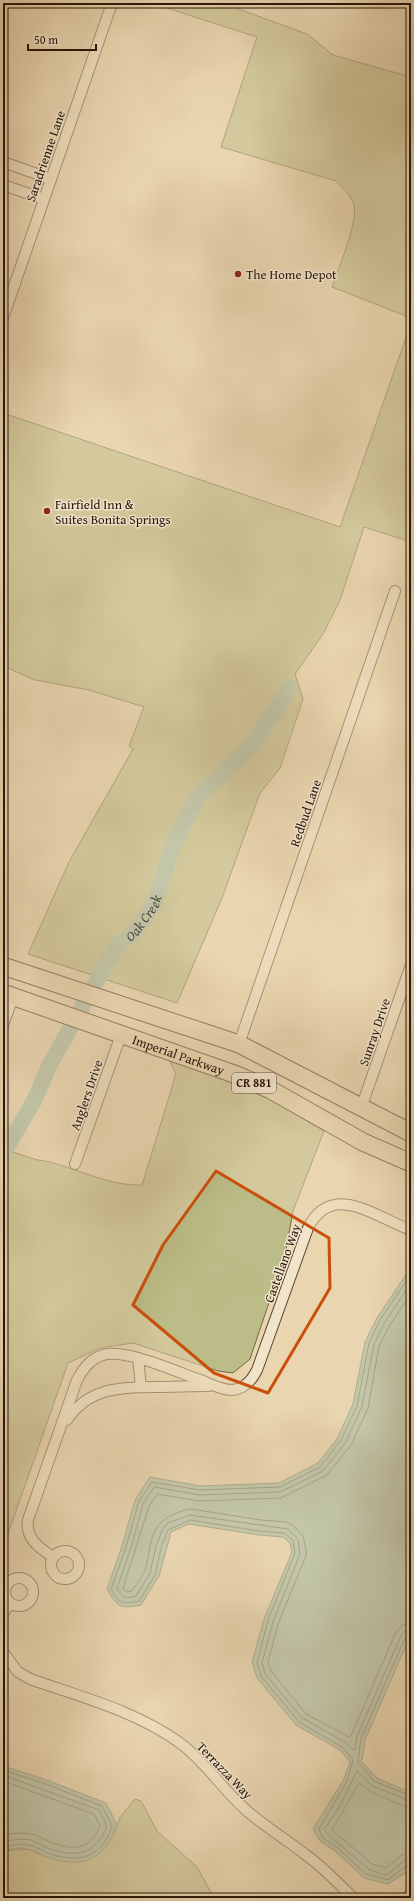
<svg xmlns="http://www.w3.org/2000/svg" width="414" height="1901" font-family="'Gentium Book Plus',serif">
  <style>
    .green { fill: #bbbc87; stroke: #716848 }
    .water { fill: #98b9a7; stroke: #6b7768 }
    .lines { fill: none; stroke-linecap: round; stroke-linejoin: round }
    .shore { stroke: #606658; stroke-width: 1 }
    .river { stroke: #98b9a7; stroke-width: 16 }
    .street-casing { stroke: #584433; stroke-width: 12 }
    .primary-casing { stroke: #27140a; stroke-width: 19 }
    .street { stroke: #f1e4cb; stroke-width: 10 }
    .primary { stroke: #e9d6af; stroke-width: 17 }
    .marked { fill: none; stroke: #cb4f0c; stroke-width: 3; stroke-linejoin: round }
    .poi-dot { fill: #8f2418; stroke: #f1e4cb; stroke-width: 1.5 }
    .labels { text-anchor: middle; stroke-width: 3; stroke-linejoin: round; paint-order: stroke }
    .shield { fill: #f1e4cb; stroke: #645244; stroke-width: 1 }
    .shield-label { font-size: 12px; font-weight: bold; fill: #27140a }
    .street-label { font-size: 13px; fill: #27140a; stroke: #f1e4cb }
    .poi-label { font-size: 13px; fill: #27140a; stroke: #f1e4cb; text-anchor: start }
    .water-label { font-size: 14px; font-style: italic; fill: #4f4e41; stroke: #f1e4cb }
  </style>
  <rect width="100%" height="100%" fill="#e9d6af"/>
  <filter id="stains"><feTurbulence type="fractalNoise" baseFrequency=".005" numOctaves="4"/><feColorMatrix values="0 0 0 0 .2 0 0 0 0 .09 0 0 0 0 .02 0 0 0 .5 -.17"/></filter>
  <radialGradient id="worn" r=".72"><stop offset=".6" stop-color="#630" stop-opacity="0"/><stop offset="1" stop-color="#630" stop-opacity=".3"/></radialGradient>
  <g class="green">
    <path d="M151,3H222L307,34L333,55L411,77V318L332,287C338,270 358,222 354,206C352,196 343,188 336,181L221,147L257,37Z"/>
    <polygon points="411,323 411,542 364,527 340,600 323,634 295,674 303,699 280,768 260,793 222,898 177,1003 28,954 69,862 133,749 129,746 144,707 89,690 35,680 3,666 3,413 340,527"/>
    <path d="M169,1059L218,1075L275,1102L324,1131L293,1211L285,1255L250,1359L233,1373L218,1371L133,1343L100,1348L68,1363L3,1548V1148C14,1152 26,1157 38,1160C43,1161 48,1161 53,1163C83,1171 111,1186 142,1185L176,1074Z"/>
    <polygon points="135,1799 141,1801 157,1831 197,1867 214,1898 3,1898 3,1851 28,1849 44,1856 114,1832 120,1817"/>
  </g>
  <g class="water">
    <path d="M411,1267V1634L365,1740L362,1762L377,1778L411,1793V1866L407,1872L388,1884L364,1878L335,1851L320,1841L313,1829L343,1781L350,1762L340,1750L296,1725L257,1678L252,1662L264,1619L292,1552L290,1543L283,1537L259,1535L189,1524L171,1532L159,1576L141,1605C120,1609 118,1608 107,1589L122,1546L135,1500L150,1477L200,1486L279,1483L318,1463L337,1439L353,1404L365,1342L377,1318Z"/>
    <path d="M3,1766L44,1779L106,1803L117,1825C103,1863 81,1869 44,1856C39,1854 33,1850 27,1849C20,1847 11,1849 3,1851Z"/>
  </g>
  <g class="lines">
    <g class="shore">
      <path d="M411,1274L380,1320L369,1343L357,1406L341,1440L320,1467L280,1487L200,1490L152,1482L139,1501L126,1547L111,1589C118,1603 123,1605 139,1601L155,1575L161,1548L168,1530L190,1520L259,1531L284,1533L293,1540L295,1553L268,1620L257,1663L261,1676L299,1722L342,1747L353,1760L346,1783L319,1829L323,1838L338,1848L366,1874L388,1880L407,1865L411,1864"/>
      <path d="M411,1283L385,1322L374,1344L362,1406L346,1442L323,1471L280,1492L200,1495L154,1487L143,1504L131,1548L117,1588C121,1598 126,1599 136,1596L150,1573L156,1546L163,1528L168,1523L190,1515L288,1529L298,1539L300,1554L273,1622L262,1663L265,1674L302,1718L345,1742L353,1750L355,1749L357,1736L401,1636L405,1631L411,1630"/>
      <path d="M411,1294L390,1325L379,1346L368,1408L351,1445L327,1475L281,1498L199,1501L157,1494L149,1506L123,1588L126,1592L132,1591C136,1585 142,1577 145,1570C152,1547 148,1525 173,1515C179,1512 185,1509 191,1509L261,1520L286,1522L293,1525L303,1536L306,1550V1556L278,1624L268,1662L271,1671L306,1714L349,1737L351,1736L396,1632L403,1625L411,1624"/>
      <polyline points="411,1635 405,1638 361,1738 358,1762 374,1781 411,1796"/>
      <path d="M3,1770L43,1783L102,1806L112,1826C101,1860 76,1864 45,1852C40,1850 34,1845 28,1845C20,1843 11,1845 3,1847"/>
      <path d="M3,1775L99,1810L107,1826C96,1856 74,1858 47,1848C42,1845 36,1842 31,1840C22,1838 11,1840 3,1842"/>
      <path d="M3,1781L94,1814L100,1826C89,1851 72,1851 48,1841C43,1839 37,1835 31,1834C22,1832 12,1834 3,1835"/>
      <path d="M411,1801L372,1786L357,1771L341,1804L324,1830C326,1833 364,1866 369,1869C374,1872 381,1874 387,1875L405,1860L411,1859"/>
      <polyline points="411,1807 404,1806 371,1792 359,1783 332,1830 372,1864 386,1868 402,1855 411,1853"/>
    </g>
    <path class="river" id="s1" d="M3,1154L34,1101L49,1066L117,945L133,934L154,905L172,848L198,796L255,743L289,688"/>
    <defs>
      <g id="street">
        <polyline points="3,162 51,179"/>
        <polyline points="3,185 44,199"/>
        <polyline points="3,318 112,3"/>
        <polyline points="3,1025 13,997"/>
        <polyline points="239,1044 395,591"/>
        <polyline points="361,1108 411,965"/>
        <polyline points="75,1164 121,1035"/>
        <polyline points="138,1358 141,1387"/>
        <path d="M67,1420C88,1388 120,1387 154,1387C172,1387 191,1386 209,1386"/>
        <circle cx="65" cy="1565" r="14"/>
        <path d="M53,1557C39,1548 25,1538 28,1520L77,1380C83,1369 90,1359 103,1355C126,1348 179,1373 203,1381C212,1385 222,1390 232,1390C245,1389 252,1380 257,1370L308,1228C332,1180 377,1218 411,1230"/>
        <circle cx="19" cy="1592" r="14"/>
        <polyline points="3,1614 10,1603"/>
        <path d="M3,1652L18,1672L30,1679C81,1697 136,1711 180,1743C206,1762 222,1789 246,1810C265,1827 286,1839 306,1855C323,1867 338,1883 353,1898"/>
        <polyline points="406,1898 411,1894"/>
      </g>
      <g id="primary">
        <polyline points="3,966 239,1044 411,1133"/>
        <path id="s2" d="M3,993L237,1075L271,1090L363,1142L411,1163"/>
      </g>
    </defs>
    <use href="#street" class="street-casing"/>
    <use href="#primary" class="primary-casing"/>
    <use href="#street" class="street"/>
    <use href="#primary" class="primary"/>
  </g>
  <path d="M0 0H414V1901H0ZM216,1171L329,1238L330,1288L268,1393L214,1373L133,1305L163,1245Z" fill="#e9d6af" fill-opacity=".55" fill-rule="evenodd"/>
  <path class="marked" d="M216,1171L329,1238L330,1288L268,1393L214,1373L133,1305L163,1245Z"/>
  <g class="poi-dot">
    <circle cx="238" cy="274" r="4"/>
    <circle cx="47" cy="511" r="4"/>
  </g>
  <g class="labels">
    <rect class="shield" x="232" y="1073" width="44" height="20" rx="3"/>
    <g class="shield-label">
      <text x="254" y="1087">CR 881</text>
    </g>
    <g class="street-label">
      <text transform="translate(45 156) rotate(-71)" y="5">Saradrienne Lane</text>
      <text transform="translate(305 813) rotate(-71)" y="5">Redbud Lane</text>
      <text transform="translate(374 1032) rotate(-71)" y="5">Sunray Drive</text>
      <text dy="5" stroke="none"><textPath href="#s2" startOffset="186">Imperial Parkway</textPath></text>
      <text transform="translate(86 1095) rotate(-71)" y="5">Anglers Drive</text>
      <text transform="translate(282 1263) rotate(-70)" y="5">Castellano Way</text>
      <text transform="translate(225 1770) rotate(46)" y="5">Terrazza Way</text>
    </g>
    <g class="poi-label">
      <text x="246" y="279">The Home Depot</text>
      <text x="55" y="509">Fairfield Inn &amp;<tspan x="55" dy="15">Suites Bonita Springs</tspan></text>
    </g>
    <g class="water-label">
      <text dy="5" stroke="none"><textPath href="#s1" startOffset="277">Oak Creek</textPath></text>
    </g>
  </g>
  <rect width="414" height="1901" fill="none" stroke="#e9d6af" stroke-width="16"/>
  <rect x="4" y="4" width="406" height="1893" fill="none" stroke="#27140a" stroke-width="2"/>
  <rect x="8" y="8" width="398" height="1885" fill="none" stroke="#27140a"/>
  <path d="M28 44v6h68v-6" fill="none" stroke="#27140a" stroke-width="2"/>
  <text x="34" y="44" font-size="12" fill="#27140a" stroke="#f1e4cb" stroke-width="3" paint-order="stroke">50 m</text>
  <rect width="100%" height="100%" filter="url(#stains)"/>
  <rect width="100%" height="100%" fill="url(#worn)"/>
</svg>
